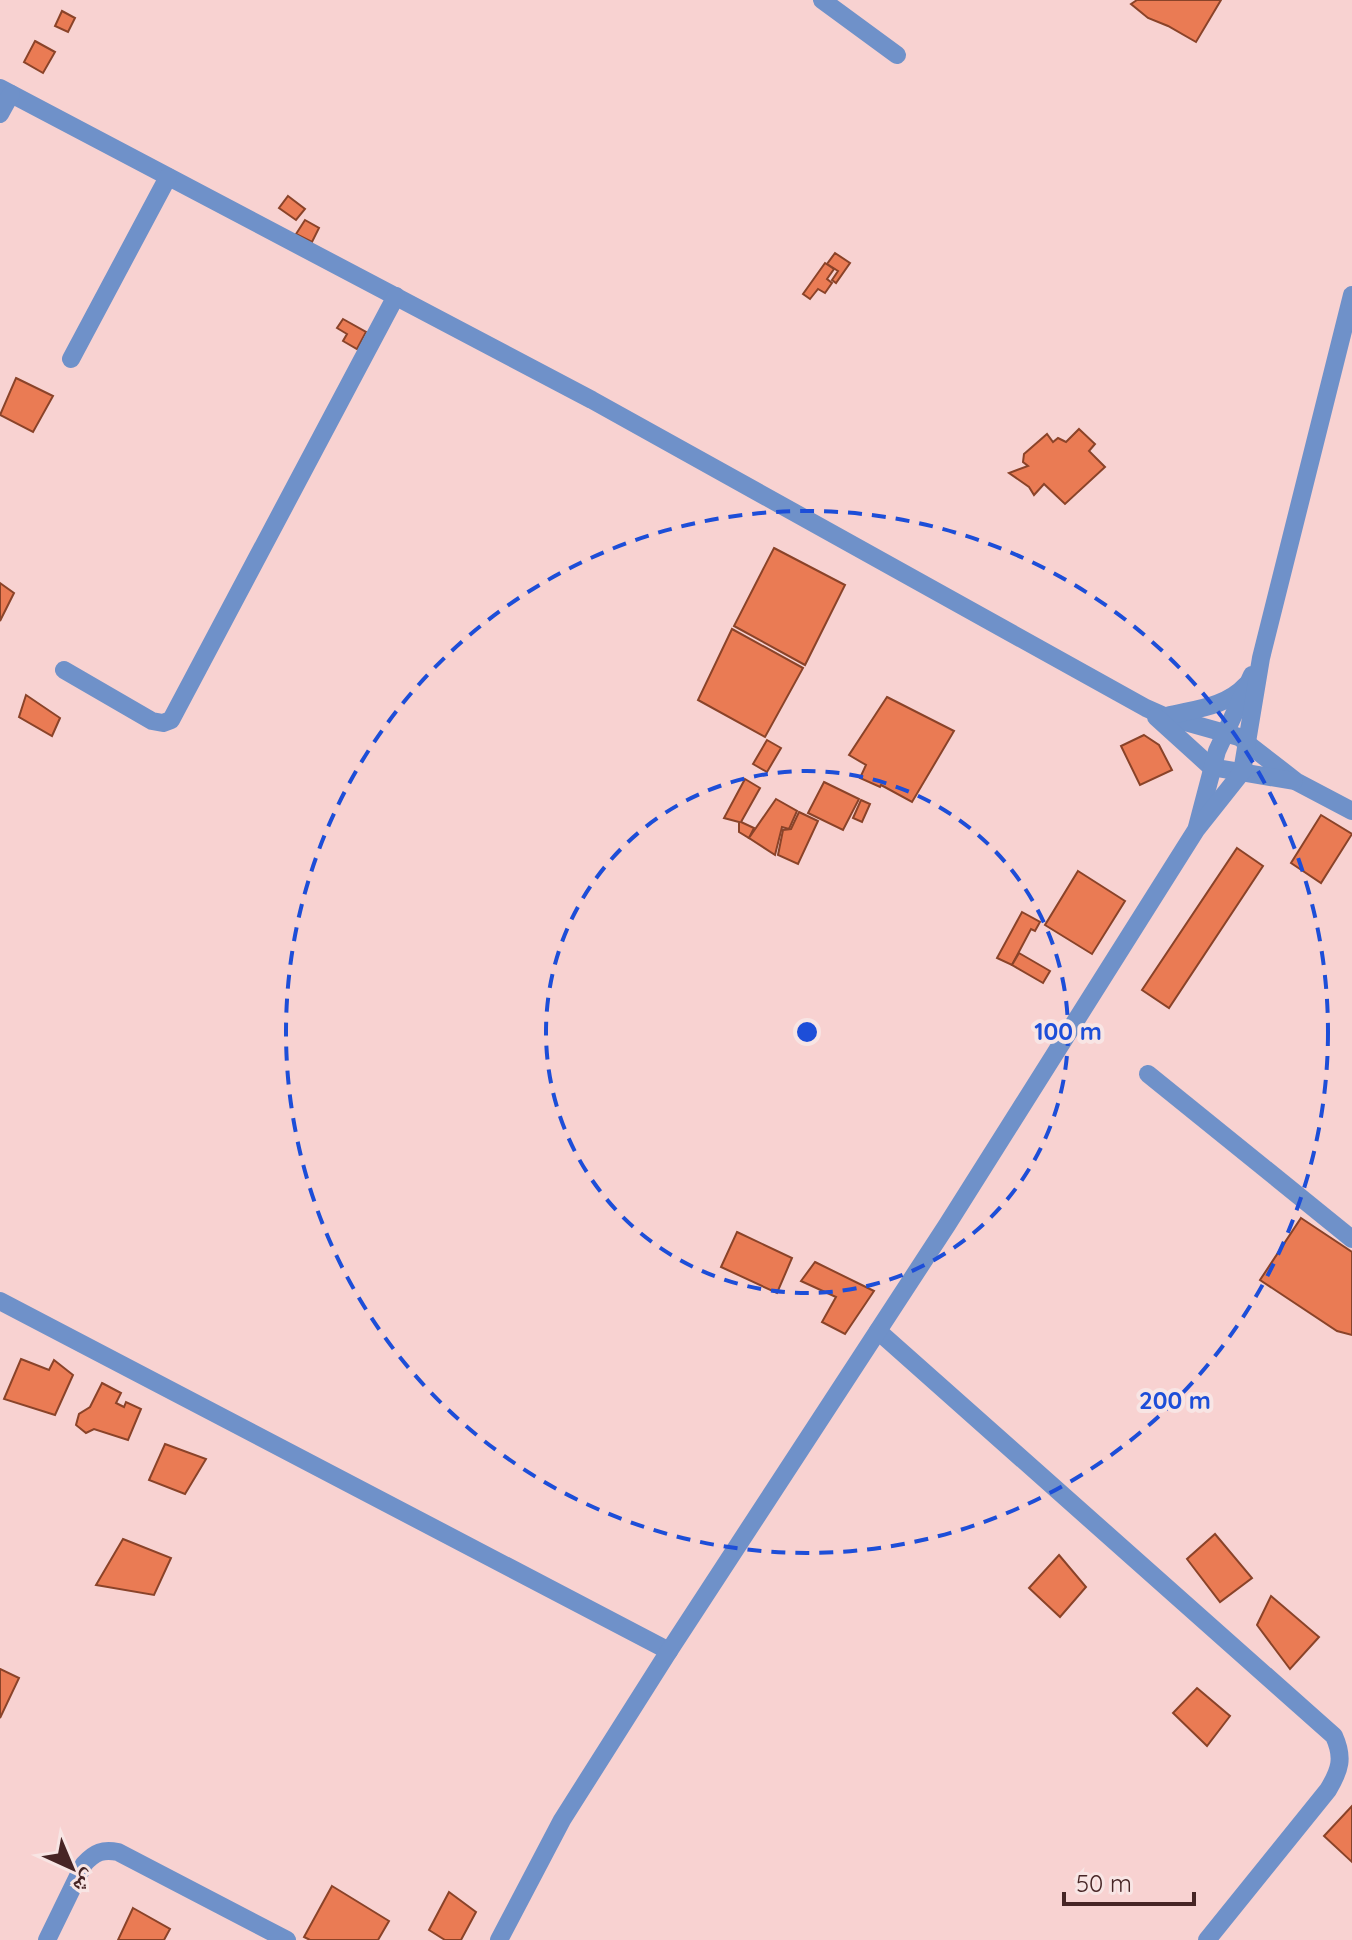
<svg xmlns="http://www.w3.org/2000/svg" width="1352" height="1940" font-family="Quicksand,'Noto Naskh Arabic',sans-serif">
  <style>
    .building { fill: #ea7b54; stroke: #8a4329; stroke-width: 2 }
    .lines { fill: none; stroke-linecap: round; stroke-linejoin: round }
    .minor { stroke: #6f91c9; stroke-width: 18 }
    .ring { fill: none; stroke: #1d4ed8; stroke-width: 4; stroke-dasharray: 14 10 }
    .centre { fill: #1d4ed8; stroke: #f8e5e4; stroke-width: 4 }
    .ring-label { font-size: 24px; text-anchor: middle; font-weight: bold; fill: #1d4ed8; stroke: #f8e5e4; stroke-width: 8; stroke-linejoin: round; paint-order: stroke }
  </style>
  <rect width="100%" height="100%" fill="#f8d2d1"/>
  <g class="building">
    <polygon points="1137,0 1221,0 1196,42 1168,26 1148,18 1131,4"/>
    <polygon points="62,11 75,18 68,32 55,26"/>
    <polygon points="35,41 55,52 43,73 24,62"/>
    <polygon points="288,196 305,209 296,220 279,208"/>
    <polygon points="305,220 319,228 312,242 296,234"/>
    <polygon points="835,253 850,263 836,283 832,280 838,271 827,264"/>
    <polygon points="825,263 834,269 827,279 832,283 825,293 818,289 810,299 803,294"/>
    <polygon points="343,319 366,332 357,349 343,341 347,334 337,328"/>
    <polygon points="16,378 53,396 33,432 0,415"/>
    <polygon points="1079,429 1095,444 1089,451 1105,467 1065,504 1044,484 1034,495 1029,487 1009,473 1028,466 1023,462 1024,454 1047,434 1053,442 1058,438 1066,442"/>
    <polygon points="774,548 845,585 805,665 734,626"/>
    <polygon points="0,583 14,593 0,621"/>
    <polygon points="732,629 803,668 765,737 698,700"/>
    <polygon points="26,695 60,718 52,736 19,717"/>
    <polygon points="887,697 954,731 912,802 881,785 880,787 860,778 866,765 849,755"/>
    <polygon points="1144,735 1159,745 1172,770 1140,785 1121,746"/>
    <polygon points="767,740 781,748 767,772 753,764"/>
    <polygon points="745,779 760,788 741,822 754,828 749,838 739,832 739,822 724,818"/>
    <polygon points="824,782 859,799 843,830 808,813"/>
    <polygon points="776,799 797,811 789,829 782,827 775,855 749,838"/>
    <polygon points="861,800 870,804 862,822 853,818"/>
    <polygon points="799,812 818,821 798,864 778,855 783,830 791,829"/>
    <polygon points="1321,815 1352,834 1321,883 1291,863"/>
    <polygon points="1237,848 1263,866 1169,1008 1142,990"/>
    <polygon points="1078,871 1125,901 1092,954 1045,925"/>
    <polygon points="1022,912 1040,922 1035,931 1031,929 1012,965 997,958"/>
    <polygon points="1019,953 1050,971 1043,983 1012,965"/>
    <polygon points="1301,1218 1352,1252 1352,1335 1337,1331 1260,1280"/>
    <polygon points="737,1232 792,1258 777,1293 721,1267"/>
    <polygon points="815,1262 874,1291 845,1334 822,1322 836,1297 801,1281"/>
    <polygon points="21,1359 49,1370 54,1360 73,1375 55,1415 4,1399"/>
    <polygon points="102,1383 121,1393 116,1403 124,1407 126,1402 141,1409 128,1440 94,1429 86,1433 76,1425 79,1414 90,1407"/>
    <polygon points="165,1444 206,1459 185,1494 149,1480"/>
    <polygon points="1215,1534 1252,1578 1220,1602 1187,1559"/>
    <polygon points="123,1539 171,1558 154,1595 96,1585"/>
    <polygon points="1059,1555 1086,1587 1060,1617 1029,1588"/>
    <polygon points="1271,1596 1319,1637 1290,1669 1257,1625"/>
    <polygon points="0,1669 19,1678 0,1718"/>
    <polygon points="1197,1688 1230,1716 1207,1746 1173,1713"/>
    <polygon points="1352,1806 1352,1862 1324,1836"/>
    <polygon points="332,1886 389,1921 378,1940 310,1940 304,1937"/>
    <polygon points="449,1892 476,1912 461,1940 445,1940 429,1930"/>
    <polygon points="133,1908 170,1929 164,1940 118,1940"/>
  </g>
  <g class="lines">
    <g class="minor">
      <polyline points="822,0 897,55"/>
      <polyline points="0,88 592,400 1146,708 1164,716 1239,737 1297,782 1352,811"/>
      <polyline points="0,114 11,94"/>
      <polyline points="71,359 168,177"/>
      <polyline points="64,670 152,721 163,723 171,720 396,296"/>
      <path d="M1167,716C1195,709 1226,707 1246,685"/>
      <polyline points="1156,717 1211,767 1294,781"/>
      <polyline points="1197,827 1217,751 1252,675"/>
      <polyline points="1148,1074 1352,1239"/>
      <polyline points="0,1301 669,1651"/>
      <path d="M878,1331L1334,1736C1344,1758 1340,1770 1328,1790L1207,1940"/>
      <path d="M47,1940L84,1864C95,1852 103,1849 118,1852L287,1940"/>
      <polyline points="499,1940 562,1820 669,1651 947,1225 1196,830 1242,772 1261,658 1352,295"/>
    </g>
  </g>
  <g class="ring">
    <circle cx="807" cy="1032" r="261"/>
    <circle cx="807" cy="1032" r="521"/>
  </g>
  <circle cx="807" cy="1032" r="12" class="centre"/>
  <g class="ring-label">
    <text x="1068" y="1040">100 m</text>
    <text x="1175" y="1409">200 m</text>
  </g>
  <g transform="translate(72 1868) rotate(136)" stroke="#f8e5e4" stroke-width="6" paint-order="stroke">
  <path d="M0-6L14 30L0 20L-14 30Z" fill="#472525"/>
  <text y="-12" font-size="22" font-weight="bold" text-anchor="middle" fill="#472525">ش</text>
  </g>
  <path d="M1064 1892v12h130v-12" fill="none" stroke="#472525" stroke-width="4"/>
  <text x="1076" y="1892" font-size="24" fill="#472525" stroke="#f8e5e4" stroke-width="6" paint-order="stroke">50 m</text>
</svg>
